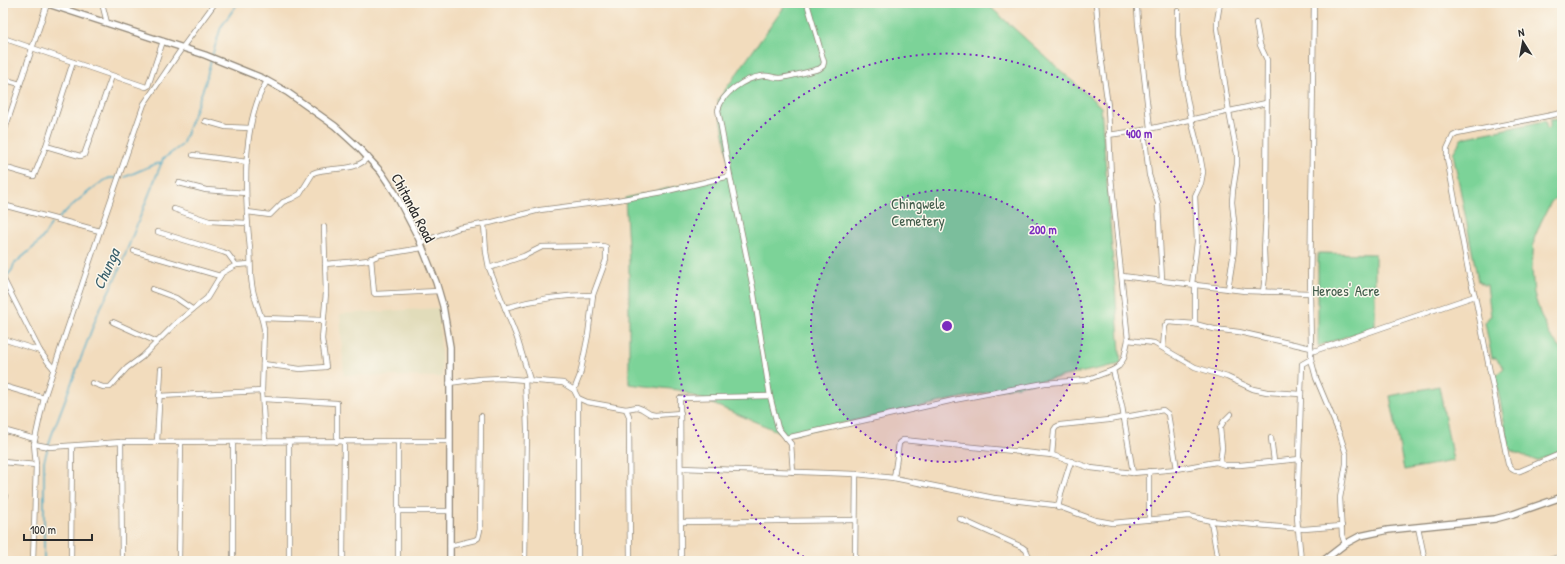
<svg xmlns="http://www.w3.org/2000/svg" width="1565" height="564" font-family="'Patrick Hand',sans-serif">
  <style>
    .built { fill: #e1dcba }
    .green { fill: #7cd398; stroke: #547f62 }
    .lines { fill: none; stroke-linecap: round; stroke-linejoin: round }
    .stream { stroke: #45a8c5; stroke-width: 1.5 }
    .minor-casing { stroke: #8e8474; stroke-width: 6 }
    .tertiary-casing { stroke: #8e8474; stroke-width: 8 }
    .minor { stroke: #fff; stroke-width: 4.5 }
    .tertiary { stroke: #fff; stroke-width: 5.5 }
    .ring { fill: none; stroke: #7b2cbf; stroke-width: 2; stroke-dasharray: 2 4 }
    .labels { text-anchor: middle; stroke-width: 3; stroke-linejoin: round; paint-order: stroke }
    .park-label { font-size: 15px; fill: #435d4c; stroke: #fbf7ec }
    .street-label { font-size: 15px; fill: #2b2b2b; stroke: #fbf7ec }
    .water-label { font-size: 16px; font-style: italic; fill: #355d69; stroke: #fbf7ec }
    .centre { fill: #7b2cbf; stroke: #fbf7ec; stroke-width: 2 }
    .ring-label { font-size: 12px; text-anchor: middle; font-weight: bold; fill: #7b2cbf; stroke: #fbf7ec; stroke-width: 3; stroke-linejoin: round; paint-order: stroke }
  </style>
  <rect width="100%" height="100%" fill="#fbf7ec"/>
  <filter id="ink" filterUnits="userSpaceOnUse"><feTurbulence type="fractalNoise" baseFrequency=".025" numOctaves="2"/><feDisplacementMap in="SourceGraphic" scale="8" xChannelSelector="R" yChannelSelector="G"/><feConvolveMatrix kernelMatrix="1 2 1 2 8 2 1 2 1" color-interpolation-filters="sRGB"/></filter>
  <filter id="wash" filterUnits="userSpaceOnUse"><feTurbulence type="fractalNoise" baseFrequency=".012" numOctaves="4" result="noise"/><feDisplacementMap in="SourceGraphic" scale="16" xChannelSelector="R" yChannelSelector="G"/><feGaussianBlur stdDeviation="0.9" result="paint"/><feColorMatrix in="noise" values="0 0 0 0 0 0 0 0 0 0 0 0 0 0 0 0 0 1.4 0 .05"/><feComposite in="paint" operator="in"/></filter>
  <g filter="url(#wash)">
    <rect width="100%" height="100%" fill="#f2dcbd"/>
    <polygon class="built" points="439,308 442,377 344,375 340,314"/>
    <g class="green">
      <polygon points="787,3 986,3 1101,107 1121,364 787,435 679,390 629,384 629,261 625,198 731,174 718,100"/>
      <polygon points="1561,119 1562,119 1562,192 1551,202 1541,222 1534,239 1532,269 1534,294 1540,313 1549,334 1562,350 1562,450 1537,461 1510,450 1495,376 1504,368 1496,358 1492,358 1485,323 1489,317 1491,316 1487,285 1484,285 1478,281 1453,153 1462,138 1545,121 1547,129 1550,128 1550,120"/>
      <polygon points="1318,253 1375,254 1375,327 1318,346"/>
      <polygon points="1439,386 1453,461 1404,470 1390,396"/>
    </g>
    <g class="lines">
      <g class="stream">
        <polyline points="212,56 221,27 238,3"/>
        <polyline points="125,177 155,164 162,163"/>
        <path d="M59,218C66,210 101,180 110,178C110,178 115,178 116,178"/>
        <path d="M7,276L12,270L14,264C30,250 41,244 51,224"/>
        <polyline points="44,561 44,461 51,437 98,313 117,275 163,159 182,145 205,84 211,60"/>
      </g>
    </g>
  </g>
  <g filter="url(#ink)">
    <g class="lines">
      <defs>
        <g id="minor">
          <polyline points="102,3 107,23"/>
          <polyline points="1220,3 1217,21 1217,28 1229,112 1237,154 1237,164 1233,190 1232,202 1235,231 1234,251 1228,289"/>
          <polyline points="1314,3 1310,293 1311,348 1311,359 1316,378 1340,435 1346,454 1346,464 1340,498 1342,535 1345,544"/>
          <polyline points="1137,8 1138,23 1150,128"/>
          <polyline points="1178,11 1178,35 1186,93 1191,119 1200,155 1203,172 1201,183 1195,196 1197,242 1192,284"/>
          <polyline points="1256,23 1260,45 1267,60 1266,212 1264,250 1265,276 1263,292"/>
          <polyline points="3,38 146,87 148,86 163,41"/>
          <polyline points="3,79 20,84"/>
          <path d="M1562,113L1457,134L1453,136L1447,149V158L1469,275L1475,296L1508,464C1511,470 1514,472 1520,471L1562,453"/>
          <polyline points="205,121 226,127 250,128"/>
          <polyline points="1144,130 1149,175 1158,203 1162,280"/>
          <polyline points="3,135 47,4"/>
          <polyline points="1108,135 1144,130 1266,103"/>
          <polyline points="46,146 80,156 84,155 112,76"/>
          <polyline points="193,155 247,162"/>
          <polyline points="3,167 34,176 46,146 73,62"/>
          <polyline points="179,183 206,190 246,193"/>
          <polyline points="3,205 100,231"/>
          <polyline points="174,209 209,221 247,223"/>
          <path d="M247,212L270,215L283,202L291,199L300,194L313,173C330,166 356,173 368,157"/>
          <polyline points="484,224 486,252 489,268 517,338 530,380"/>
          <polyline points="158,232 223,252 228,254 236,265"/>
          <polyline points="424,241 459,228 489,223 540,210 618,200 663,192 730,176"/>
          <polyline points="134,251 220,276"/>
          <polyline points="371,258 374,293 375,294 439,291"/>
          <polyline points="325,264 360,261 368,260 380,255 422,248"/>
          <polyline points="489,268 524,256 542,247 597,246 603,246 606,247 606,260 593,295 588,335 580,375 574,390"/>
          <polyline points="1122,276 1245,291 1310,293"/>
          <polyline points="3,278 40,351 48,362 54,369"/>
          <polyline points="152,289 176,298 192,309"/>
          <path d="M505,308C534,299 563,295 593,295"/>
          <polyline points="262,318 323,320"/>
          <polyline points="113,322 157,342"/>
          <polyline points="1195,324 1195,284"/>
          <polyline points="3,339 40,351"/>
          <polyline points="1128,340 1154,343 1195,367 1227,377 1253,389 1267,392 1301,394"/>
          <polyline points="1163,347 1165,326 1168,322 1195,324 1214,329 1239,332 1311,348"/>
          <polyline points="1311,352 1475,296"/>
          <polyline points="263,364 300,369 326,367 322,339 326,293 324,227"/>
          <polyline points="1113,370 1122,406 1133,473"/>
          <polyline points="525,379 527,429 525,561"/>
          <polyline points="92,383 103,387 110,387 127,368 142,357 176,323 207,298 222,273 236,265 250,264"/>
          <polyline points="449,383 480,379 501,378 563,383 574,390 578,398 587,402 626,409 637,407 642,409 650,414 655,415 681,413"/>
          <polyline points="3,386 44,398"/>
          <path d="M262,391L264,329C262,314 254,301 252,285C250,273 251,261 250,249C245,199 240,125 267,81"/>
          <polyline points="159,396 262,391 265,442"/>
          <polyline points="263,399 337,403 337,442"/>
          <polyline points="626,409 629,416 630,561"/>
          <polyline points="3,430 35,439"/>
          <polyline points="786,438 954,400 1045,383 1086,380 1113,370 1119,366 1124,358 1128,340 1111,177 1108,106 1100,49 1096,3"/>
          <polyline points="1271,438 1274,461"/>
          <polyline points="398,441 398,561"/>
          <polyline points="121,442 122,561"/>
          <polyline points="157,442 161,369"/>
          <polyline points="233,442 233,561"/>
          <polyline points="34,444 50,447 121,442 450,441"/>
          <polyline points="1052,455 1054,430 1056,427 1060,425 1109,420 1163,410 1168,414 1177,469"/>
          <polyline points="3,462 36,465"/>
          <polyline points="1220,463 1222,448 1220,428 1224,421 1231,414"/>
          <polyline points="681,468 856,474 894,478 994,498 1054,505 1095,520 1112,523 1189,516 1211,521 1304,529 1342,526"/>
          <polyline points="1149,471 1149,520"/>
          <path d="M793,472L791,444L778,428L770,396L753,288L730,176L718,110C722,93 745,78 762,76C769,75 774,78 780,78C793,76 807,72 819,69L823,66L824,62L807,3"/>
          <polyline points="894,478 899,443 903,440 1052,455 1091,468 1133,473 1177,469 1216,462 1225,465 1240,465 1300,459"/>
          <polyline points="3,499 5,496"/>
          <polyline points="1058,508 1061,493 1071,461"/>
          <polyline points="398,511 450,511"/>
          <polyline points="960,519 1022,547 1026,550 1031,561"/>
          <polyline points="1211,521 1218,561"/>
          <polyline points="681,522 855,520"/>
          <polyline points="1418,527 1425,561"/>
          <polyline points="450,546 475,540 478,538 480,530 481,416"/>
          <polyline points="33,561 36,465 34,444 44,398 100,231 144,104 182,48 215,3"/>
          <polyline points="71,561 72,446"/>
          <polyline points="179,561 181,442"/>
          <polyline points="289,561 289,442"/>
          <polyline points="343,561 344,441"/>
          <polyline points="578,561 578,398"/>
          <polyline points="681,561 680,398 770,396"/>
          <polyline points="855,561 856,474"/>
          <polyline points="1301,561 1297,517 1302,364 1311,359"/>
          <polyline points="1546,561 1562,556"/>
        </g>
        <g id="tertiary">
          <polyline points="45,3 205,55 262,78 287,92 335,126 359,148 381,172 395,193 419,239 436,282 443,306 450,347 450,561"/>
          <polyline points="1323,561 1345,544 1360,536 1388,530 1495,519 1513,514 1562,497"/>
        </g>
      </defs>
      <use href="#minor" class="minor-casing"/>
      <use href="#tertiary" class="tertiary-casing"/>
      <use href="#minor" class="minor"/>
      <use href="#tertiary" class="tertiary"/>
    </g>
  </g>
  <circle cx="947" cy="326" r="136" fill="#7b2cbf" fill-opacity=".12"/>
  <g class="ring">
    <circle cx="947" cy="326" r="136"/>
    <path d="M809 560A272 272 0 1 1 1085 560"/>
  </g>
  <g class="labels">
    <g class="park-label">
      <text x="918" y="209">Chingwele<tspan x="918" dy="17">Cemetery</tspan></text>
      <text x="1346" y="296">Heroes' Acre</text>
    </g>
    <g class="street-label">
      <text transform="translate(413 208) rotate(62)" y="5">Chitanda Road</text>
    </g>
    <g class="water-label">
      <text transform="translate(106 269) rotate(-66)" y="6">Chunga</text>
    </g>
  </g>
  <circle cx="947" cy="326" r="6" class="centre"/>
  <g class="ring-label">
    <text x="1139" y="138">400 m</text>
    <text x="1043" y="234">200 m</text>
  </g>
  <rect width="1565" height="564" fill="none" stroke="#fbf7ec" stroke-width="16"/>
  <g transform="translate(1523 42) rotate(349)" stroke="#fbf7ec" stroke-width="3" paint-order="stroke">
  <path d="M0-3L7 15L0 10L-7 15Z" fill="#2b2b2b"/>
  <text y="-6" font-size="11" font-weight="bold" text-anchor="middle" fill="#2b2b2b">N</text>
  </g>
  <path d="M24 534v6h68v-6" fill="none" stroke="#2b2b2b" stroke-width="2"/>
  <text x="30" y="534" font-size="12" fill="#2b2b2b" stroke="#fbf7ec" stroke-width="3" paint-order="stroke">100 m</text>
</svg>
